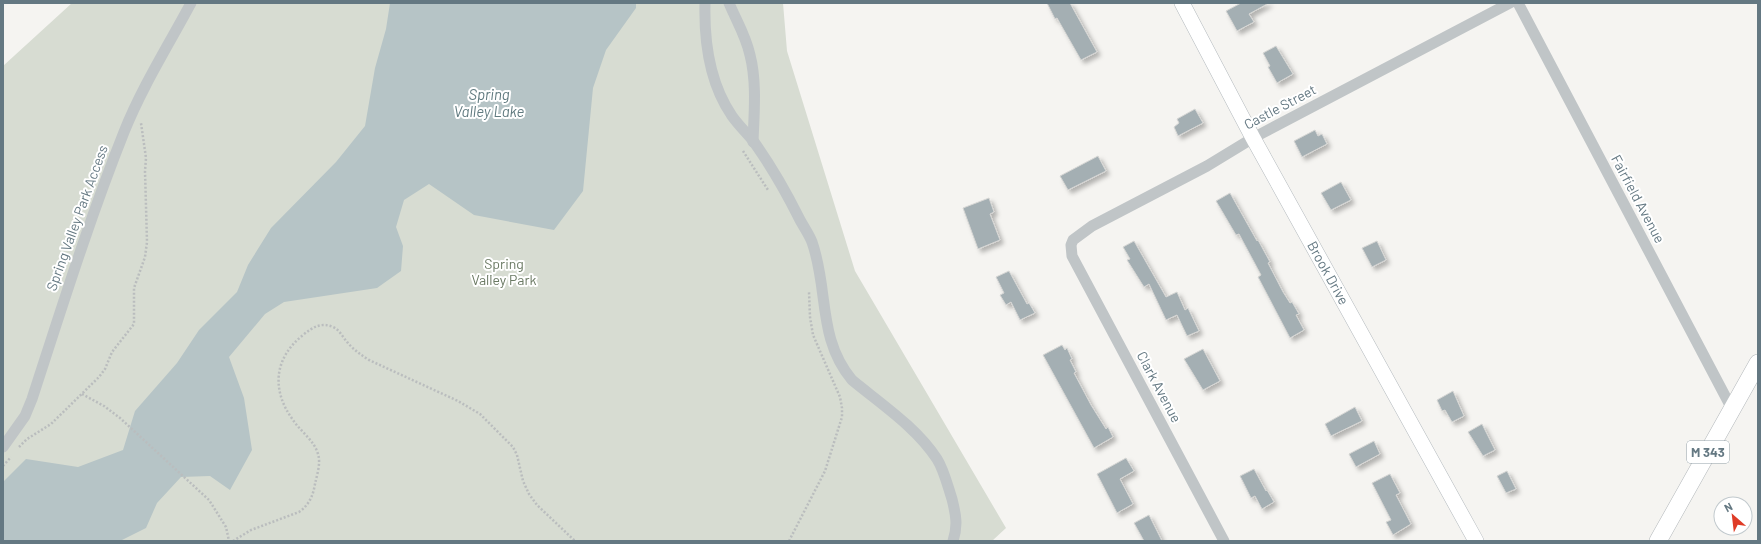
<svg xmlns="http://www.w3.org/2000/svg" width="1761" height="544" font-family="Barlow,sans-serif">
  <style>
    .green { fill: #d7dcd2 }
    .water { fill: #b6c4c6 }
    .building { fill: #a4afb3; stroke: #d6d6d4; filter: url(#shadow) }
    .lines { fill: none; stroke-linecap: round; stroke-linejoin: round }
    .secondary-casing { stroke: #b4babe; stroke-width: 16 }
    .primary-casing { stroke: #b3b8bb; stroke-width: 18 }
    .path { stroke: #babdbe; stroke-width: 2.5; stroke-dasharray: 2 2; stroke-linecap: butt }
    .street { stroke: #c0c5c7; stroke-width: 11 }
    .secondary { stroke: #fff; stroke-width: 15 }
    .primary { stroke: #fff; stroke-width: 17 }
    .labels { text-anchor: middle; stroke-width: 4; stroke-linejoin: round; paint-order: stroke }
    .shield { fill: #fff; stroke: #92a0a8; stroke-width: 1 }
    .shield-label { font-size: 13px; font-weight: bold; fill: #647882 }
    .street-label { font-size: 14px; fill: #647882; stroke: #fff }
    .park-label { font-size: 14px; fill: #6a7963; stroke: #fff }
    .water-label { font-size: 15px; font-style: italic; fill: #607a7f; stroke: #fff }
  </style>
  <defs>
    <filter id="shadow"><feDropShadow dx="3.5" dy="3.5" stdDeviation="2" flood-color="#0004"/></filter>
  </defs>
  <rect width="100%" height="100%" fill="#f5f4f1"/>
  <polygon class="green" points="72,3 783,3 787,51 855,271 1006,528 992,541 3,541 3,66"/>
  <polygon class="water" points="390,3 636,3 636,8 606,50 593,88 583,191 554,230 474,215 429,184 404,200 396,227 403,246 401,271 377,288 284,302 265,314 229,357 244,398 252,450 230,490 210,476 181,477 157,503 146,528 120,541 3,541 3,482 26,459 78,467 123,450 135,411 177,363 199,330 237,292 248,265 271,228 336,162 365,126 375,68 386,29"/>
  <g class="building">
    <polygon points="1047,3 1070,3 1097,52 1081,60 1057,18 1055,19"/>
    <polygon points="1241,3 1269,3 1249,14 1254,22 1237,31 1226,11"/>
    <polygon points="1276,46 1293,74 1277,83 1268,67 1270,66 1263,53"/>
    <polygon points="1195,109 1203,123 1178,136 1174,127 1179,123 1177,119"/>
    <polygon points="1315,130 1318,136 1322,134 1327,144 1302,157 1294,141"/>
    <polygon points="1098,156 1106,171 1068,190 1060,176"/>
    <polygon points="1341,182 1351,200 1331,210 1321,193"/>
    <polygon points="1230,193 1257,241 1258,240 1270,262 1268,263 1283,292 1290,303 1292,302 1299,314 1296,315 1304,330 1290,338 1258,277 1261,275 1239,234 1236,235 1216,201"/>
    <polygon points="989,198 994,212 990,214 1000,240 978,249 963,208"/>
    <polygon points="1134,241 1166,297 1177,292 1185,310 1188,308 1199,331 1187,336 1177,315 1166,320 1149,284 1144,287 1127,260 1130,259 1123,247"/>
    <polygon points="1377,241 1386,260 1372,267 1362,248"/>
    <polygon points="1009,271 1027,304 1029,303 1035,313 1020,320 1011,302 1006,305 1000,295 1004,293 996,277"/>
    <polygon points="1062,345 1065,350 1067,348 1072,359 1070,360 1076,372 1074,373 1091,405 1106,429 1108,427 1113,437 1094,448 1043,355"/>
    <polygon points="1203,349 1220,381 1203,390 1184,359"/>
    <polygon points="1453,391 1464,416 1452,422 1445,410 1442,411 1437,400"/>
    <polygon points="1355,407 1362,421 1331,436 1325,424"/>
    <polygon points="1482,424 1495,450 1483,456 1468,432"/>
    <polygon points="1374,441 1380,454 1356,467 1349,454"/>
    <polygon points="1126,458 1134,471 1120,479 1133,504 1117,513 1097,474"/>
    <polygon points="1254,469 1266,491 1267,490 1274,502 1262,509 1255,496 1251,498 1240,476"/>
    <polygon points="1507,471 1516,489 1506,493 1497,476"/>
    <polygon points="1390,474 1400,493 1396,495 1411,524 1393,535 1386,522 1391,520 1372,483"/>
    <polygon points="1149,515 1162,541 1144,541 1134,523"/>
  </g>
  <g class="lines">
    <defs>
      <polyline id="secondary" points="1182,3 1253,138 1476,541"/>
      <polyline id="primary" points="1658,541 1758,363"/>
    </defs>
    <use href="#secondary" class="secondary-casing"/>
    <use href="#primary" class="primary-casing"/>
    <g class="path">
      <polyline points="743,151 768,190"/>
      <polyline points="82,394 104,406 120,418 209,500 226,527 229,541"/>
      <polyline points="19,447 27,439 51,424 99,377 105,369 112,352 134,324 134,288 145,257 147,242 145,171 146,158 141,123"/>
      <polyline points="3,466 11,457"/>
      <path d="M233,541L251,530L299,512C309,505 313,496 315,484C317,475 321,463 318,454C314,440 301,432 293,420C271,390 274,358 303,335C313,327 321,322 333,327C340,330 343,338 348,343C354,350 361,355 369,360L458,401L480,414L513,447L517,455L523,481L529,494L537,505L575,541"/>
      <polyline points="789,541 825,471 842,417 842,408 840,397 813,335 810,317 809,292"/>
    </g>
    <g class="street">
      <path d="M705,3C704,41 710,84 732,116C739,126 747,133 754,142C771,166 786,192 799,218C803,226 809,234 812,242C829,290 817,338 852,380C881,404 916,427 937,459C944,470 948,487 952,499C956,515 958,526 953,541"/>
      <path d="M729,3C736,20 746,36 750,55C757,82 754,114 753,142"/>
      <polyline points="1518,3 1732,409"/>
      <path d="M3,447L25,416L32,399C61,310 89,220 124,132C142,87 168,46 191,3"/>
      <polyline points="1224,541 1072,256 1071,245 1073,240 1092,226 1207,166 1253,138 1510,3"/>
    </g>
    <use href="#secondary" class="secondary"/>
    <use href="#primary" class="primary"/>
  </g>
  <g class="labels">
    <rect class="shield" x="1687" y="441" width="42" height="22" rx="3"/>
    <g class="shield-label">
      <text x="1708" y="457">M 343</text>
    </g>
    <g class="street-label">
      <text transform="translate(1280 107) rotate(-28)" y="5">Castle Street</text>
      <text transform="translate(1638 199) rotate(62)" y="5">Fairfield Avenue</text>
      <text transform="translate(77 218) rotate(-70)" y="5">Spring Valley Park Access</text>
      <text transform="translate(1328 273) rotate(61)" y="5">Brook Drive</text>
      <text transform="translate(1159 387) rotate(62)" y="5">Clark Avenue</text>
    </g>
    <g class="park-label">
      <text x="504" y="269">Spring<tspan x="504" dy="16">Valley Park</tspan></text>
    </g>
    <g class="water-label">
      <text x="489" y="100">Spring<tspan x="489" dy="17">Valley Lake</tspan></text>
    </g>
  </g>
  <rect width="1761" height="544" fill="none" stroke="#647882" stroke-width="8"/>
  <g transform="translate(1733 516) rotate(332)"><circle r="19" fill="#ffffff" stroke="#c1c9cd"/>
  <path d="M0-3L7 15L0 10L-7 15Z" fill="#df3c27"/>
  <text y="-6" font-size="11" font-weight="bold" text-anchor="middle" fill="#647882">N</text>
  </g>
</svg>
